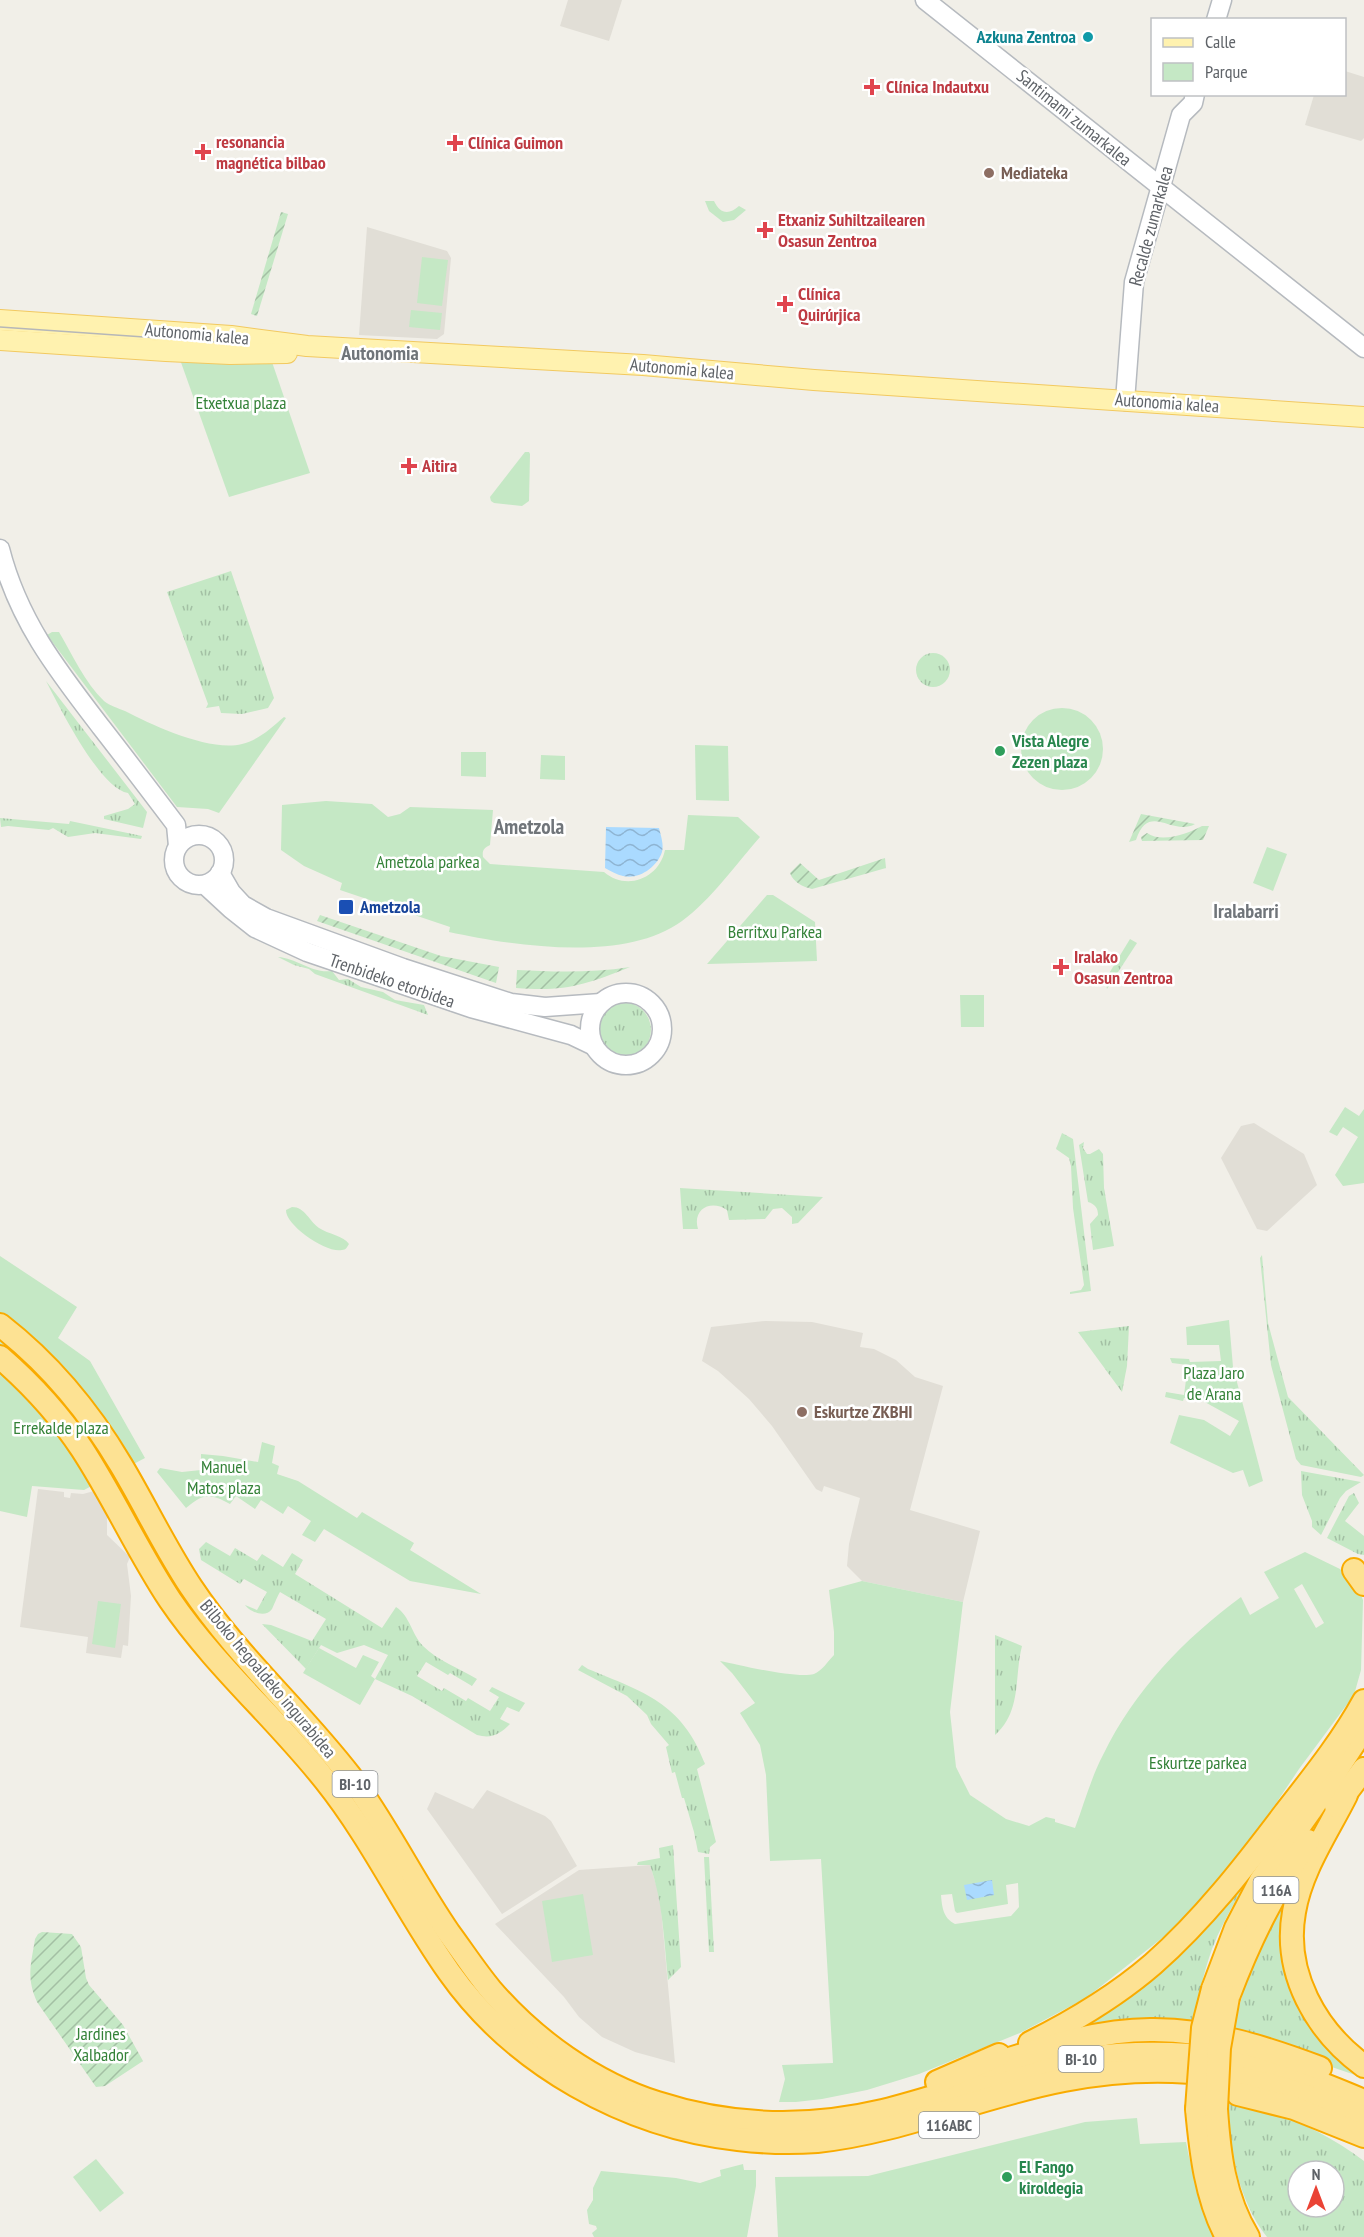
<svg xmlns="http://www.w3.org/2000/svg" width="1364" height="2237" font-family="'PT Sans Narrow',sans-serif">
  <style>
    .education { fill: #e1ded6 }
    .grass { fill: url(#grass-tufts); fill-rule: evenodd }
    .park { fill: #c5e8c5; fill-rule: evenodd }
    .garden { fill: url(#garden-furrows) }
    .water { fill: url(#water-waves) }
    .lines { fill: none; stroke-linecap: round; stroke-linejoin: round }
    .secondary-casing { stroke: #b6babf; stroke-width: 21 }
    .primary-casing { stroke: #f2c960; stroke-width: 22 }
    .highway-casing { stroke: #f9ab00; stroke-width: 26 }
    .secondary { stroke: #fff; stroke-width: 18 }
    .primary { stroke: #fff2af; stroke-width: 20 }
    .highway { stroke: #fde293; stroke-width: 22 }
    .tram { stroke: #b6b7b8; stroke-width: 1.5 }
    .highway-bridge-casing { stroke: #f9ab00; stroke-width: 26; stroke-linecap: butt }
    .highway-bridge { stroke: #fde293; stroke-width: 22 }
    .culture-dot { fill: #0f9aa8; stroke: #fff; stroke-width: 2 }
    .health-dot { fill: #e0444e; stroke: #fff; stroke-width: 2 }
    .education-dot { fill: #8d6e63; stroke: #fff; stroke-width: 2 }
    .leisure-dot { fill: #2e9e5b; stroke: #fff; stroke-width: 2 }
    .transit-dot { fill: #1a4fb4; stroke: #fff; stroke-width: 2 }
    .labels { text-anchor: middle; stroke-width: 5; stroke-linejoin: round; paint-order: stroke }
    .shield { fill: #fff; stroke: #8f9295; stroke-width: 1.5 }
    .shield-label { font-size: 16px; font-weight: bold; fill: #5f6368 }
    .culture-label { font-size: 18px; font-weight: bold; fill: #0d838f; stroke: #fff; text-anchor: end }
    .health-label { font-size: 18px; font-weight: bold; fill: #be3a42; stroke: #fff; text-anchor: start }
    .street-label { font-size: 18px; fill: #5f6368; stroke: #fff }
    .education-label { font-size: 18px; font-weight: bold; fill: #785e54; stroke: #fff; text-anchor: start }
    .park-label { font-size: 18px; fill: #348238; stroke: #fff }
    .leisure-label { font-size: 18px; font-weight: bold; fill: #27864d; stroke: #fff; text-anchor: start }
    .transit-label { font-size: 18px; font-weight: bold; fill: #164399; stroke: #fff; text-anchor: start }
    .neighbourhood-label { font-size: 20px; font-weight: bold; fill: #70757a; stroke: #fff }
    .quarter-label { font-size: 21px; font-weight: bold; fill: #70757a; stroke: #fff }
  </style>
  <defs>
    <pattern id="grass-tufts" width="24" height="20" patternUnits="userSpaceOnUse" patternTransform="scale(1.5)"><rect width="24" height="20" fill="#c5e8c5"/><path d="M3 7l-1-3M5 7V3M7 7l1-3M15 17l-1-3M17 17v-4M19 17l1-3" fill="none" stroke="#a3c0a4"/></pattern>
    <pattern id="garden-furrows" width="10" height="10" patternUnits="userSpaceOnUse" patternTransform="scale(1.5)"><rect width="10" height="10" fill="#c5e8c5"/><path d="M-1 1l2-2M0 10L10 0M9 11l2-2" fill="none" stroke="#a3c0a4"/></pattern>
    <pattern id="water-waves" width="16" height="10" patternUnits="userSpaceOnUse" patternTransform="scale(1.5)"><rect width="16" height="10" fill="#aadaff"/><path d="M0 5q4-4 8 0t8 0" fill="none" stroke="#8eb4d2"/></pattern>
  </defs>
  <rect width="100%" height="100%" fill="#f1efe8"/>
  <g class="education">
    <polygon points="568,0 622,0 609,41 560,26"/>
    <polygon points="1345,71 1364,77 1364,138 1361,141 1305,125 1314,95 1344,94"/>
    <polygon points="367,227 447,251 451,258 444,334 437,339 359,335"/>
    <polygon points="1254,1123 1304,1154 1317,1185 1267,1231 1257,1229 1221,1158 1241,1126"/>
    <polygon points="765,1321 812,1322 863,1333 860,1347 874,1349 896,1360 915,1377 943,1386 910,1510 980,1531 963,1602 862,1581 847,1566 849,1544 860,1498 824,1486 822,1492 816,1489 772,1426 749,1399 718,1371 702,1361 711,1327"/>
    <polygon points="38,1489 64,1492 64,1497 70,1498 71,1493 83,1494 94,1491 107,1517 107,1535 130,1557 127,1564 131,1596 128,1646 123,1645 121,1658 86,1653 88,1637 20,1627"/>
    <polygon points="487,1790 545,1816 551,1821 577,1866 502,1914 427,1809 435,1792 473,1809"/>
    <polygon points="650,1865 660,1897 675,2063 635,2052 602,2037 579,2017 564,1997 495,1924 579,1870"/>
  </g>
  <g class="grass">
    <polygon points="231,571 274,698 268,708 242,714 221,713 219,706 206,708 208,704 167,592"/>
    <circle cx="933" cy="670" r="17"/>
    <path d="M46,681L147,812L143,828L104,819V816L128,809L135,804L128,793C100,789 59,706 46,681Z"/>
    <polygon points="0,818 69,824 70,821 142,836 141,839 95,833 68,837 53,828 49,830 8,826 1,827"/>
    <polygon points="1130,939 1137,943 1107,989 1105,980"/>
    <path d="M278,957C297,958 312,974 332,971L339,980L348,979L361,987L383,992L395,1000L424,1005L428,1015L315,974L309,969L294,965Z"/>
    <circle cx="623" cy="1030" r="28"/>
    <polygon points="1062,1133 1073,1139 1091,1291 1070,1294 1070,1292 1081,1290 1084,1285 1073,1208 1071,1166 1069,1158 1056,1149"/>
    <path d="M1084,1142L1083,1148L1087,1154H1090L1099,1149L1103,1154L1104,1188L1114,1246L1093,1250L1090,1224L1098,1215C1098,1208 1095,1204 1088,1202L1079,1145Z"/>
    <path d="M680,1188L823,1197L798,1223L792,1224V1217L782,1208L773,1209L765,1219L729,1220L727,1210C711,1199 692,1209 698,1229H683Z"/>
    <polygon points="1262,1255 1268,1323 1288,1397 1364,1475 1361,1477 1301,1465 1296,1459 1271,1365 1260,1258"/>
    <polygon points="1129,1326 1127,1366 1122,1392 1078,1332"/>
    <polygon points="1301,1471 1361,1482 1346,1491 1340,1498 1321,1535 1312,1527 1312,1521 1302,1495"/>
    <polygon points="1354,1493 1359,1503 1345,1521 1364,1536 1364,1555 1358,1554 1327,1538 1349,1496"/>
    <path d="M206,1542L230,1556L235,1548L257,1561L262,1554L283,1567L292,1553L303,1560L295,1574L382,1628L396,1607C410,1616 412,1635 423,1646C437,1660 460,1669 477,1679L472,1686L450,1673L448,1675L426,1662L417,1676L442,1691L444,1688L466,1701L468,1698L490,1711L499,1697L489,1691L492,1687L525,1703L519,1712L507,1707L500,1719L510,1724C500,1734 492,1739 477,1735L412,1696L375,1679L388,1655L364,1645L337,1653L321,1645L306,1669L262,1624L271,1625L312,1641L326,1619L280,1592C277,1597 273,1607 272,1609C265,1619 249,1611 245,1605L257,1610L267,1592L244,1579L240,1584L201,1560L199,1549Z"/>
    <path d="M995,1635L1022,1646C1014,1677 1022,1711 995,1735Z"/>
    <path d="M582,1665L588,1669C644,1692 682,1703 705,1764L697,1769L716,1842L710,1847L709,1854L698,1852L694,1832L684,1798H682L675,1772L672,1773L666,1747L669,1745L651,1724L647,1715L627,1696L578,1670Z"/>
    <path d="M1278,1835C1254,1871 1228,1908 1212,1949C1203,1974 1198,2001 1191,2026L1078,2030Z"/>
    <path d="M673,1845L681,1967L668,1980C664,1941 663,1902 650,1865H637L638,1862L660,1858L659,1848Z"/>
    <polygon points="704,1857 709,1857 714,1952 709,1952"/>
    <polygon points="1297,1872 1288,1964 1364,2078 1232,2033 1251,1963"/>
    <path d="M1228,2102C1278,2111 1323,2130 1364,2161V2237H1267C1238,2201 1229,2147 1228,2102ZM1298,2171H1334V2207H1298Z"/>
  </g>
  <g class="park">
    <path d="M705,201H714C720,214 729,215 739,206L746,210L734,220L723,222L709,211Z"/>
    <polygon points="422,257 448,260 442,306 417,303"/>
    <polygon points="411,310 442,313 440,330 409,327"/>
    <polygon points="178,354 272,362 310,473 229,497"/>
    <polygon points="525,452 529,452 530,454 529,501 522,506 494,503 491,501 490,497"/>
    <path d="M52,632H59C72,654 85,683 104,701C110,706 118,708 125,711C154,726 210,752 242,744C259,740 271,728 284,717L286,718L219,813L208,809L177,807L47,635Z"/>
    <circle cx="1062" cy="749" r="41"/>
    <polygon points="695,745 728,746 729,801 696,800"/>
    <polygon points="461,752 486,752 486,777 461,776"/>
    <polygon points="541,755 565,756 565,780 540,779"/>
    <path d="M326,801L372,804L388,817L400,814L410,807L493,810L490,845C484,848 482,850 483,857L490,864L604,872C626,891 659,879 665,850H684L688,815L738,817L760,837C737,863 710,901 682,921C625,963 514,946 449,932L450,927L340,890L342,883L304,866L281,850L282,805Z"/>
    <polygon points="1267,847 1287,854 1273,891 1253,883"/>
    <polygon points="767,895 773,895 815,922 817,961 707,964"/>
    <polygon points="960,995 984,995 984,1027 961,1027"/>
    <polygon points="1345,1107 1359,1116 1364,1109 1364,1183 1343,1186 1335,1175 1358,1137 1343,1127 1337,1136 1329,1132"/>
    <path d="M292,1207C305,1207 309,1221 319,1228C328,1234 344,1236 349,1244C347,1247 346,1250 342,1250C327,1254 285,1225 286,1210Z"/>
    <polygon points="0,1256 77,1307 58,1338 90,1361 145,1458 84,1490 32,1486 27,1517 0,1511"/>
    <polygon points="1229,1320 1233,1367 1263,1481 1249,1487 1243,1470 1233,1473 1170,1443 1179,1415 1204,1420 1230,1436 1239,1421 1203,1401 1184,1398 1183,1401 1165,1397 1166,1392 1184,1395 1188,1365 1172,1363 1170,1358 1189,1359 1190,1362 1221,1361 1219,1345 1187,1345 1186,1327"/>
    <path d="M262,1442L275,1446L272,1463L279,1466L277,1474L298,1481L357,1518L362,1512L414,1543L410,1550L481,1594L410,1581L324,1529L315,1542L302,1535L311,1521L288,1506L283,1514L261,1500L255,1509L236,1496L230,1504C210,1493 204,1493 186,1508L157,1472L160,1468L182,1472L201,1470V1454L223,1456L258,1462Z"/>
    <path d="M1305,1552L1340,1569L1358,1588L1363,1600L1361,1670L1354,1695L1299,1769L1230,1872L1185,1920L1086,1998L1020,2033L919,2074L867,2090L822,2099L796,2102H779L785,2079L782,2065L833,2063L821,1859L770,1861L766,1775L760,1745L740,1713L755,1703L732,1673L720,1661C739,1665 797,1679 814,1674C822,1671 828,1661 834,1655V1632L829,1590L862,1581L963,1602L950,1712L956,1767L970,1795L1006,1819L1029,1826L1046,1817L1055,1819V1822L1075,1828C1084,1804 1091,1778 1103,1755C1134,1691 1184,1639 1241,1597L1250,1615L1279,1598L1264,1572ZM1302,1584L1324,1623L1316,1628L1294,1589ZM1018,1883L1019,1907L1011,1916L955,1924C943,1918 942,1907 941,1895L952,1894L955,1911L957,1913L1008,1904L1006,1885Z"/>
    <polygon points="98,1601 121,1604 115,1648 92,1644"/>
    <polygon points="319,1648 356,1668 363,1655 379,1662 371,1676 375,1679 360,1705 303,1673"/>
    <polygon points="583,1894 593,1955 552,1962 542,1901"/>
    <path d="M1137,2118L1140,2144L1186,2142C1192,2177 1205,2206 1220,2237H778L775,2177L868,2176L1085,2122Z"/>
    <polygon points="96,2159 124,2193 100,2212 73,2177"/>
    <polygon points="743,2164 744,2170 756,2170 756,2186 747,2237 594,2237 592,2233 597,2229 596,2226 589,2224 587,2210 593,2200 593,2188 601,2171 676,2178 700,2183 721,2176 720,2170"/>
  </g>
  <g class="garden">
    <polygon points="281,212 288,214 257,316 251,314"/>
    <path d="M1141,814L1195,824C1172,837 1149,801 1136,840L1129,842Z"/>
    <path d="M1202,826H1209L1203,840L1142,841L1141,837L1147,833C1161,843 1188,834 1202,826Z"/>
    <path d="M885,858L886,868L812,889C803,887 793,882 790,873L800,863L819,880Z"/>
    <polygon points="320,915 441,956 499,967 496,983 317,921"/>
    <path d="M630,967C585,985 565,992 516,988L517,970C555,972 592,973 630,967Z"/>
    <path d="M42,1932L72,1934L81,1947L86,1978L89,1985L123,2025L143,2061L105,2086L96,2087L37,2002C26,1977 31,1965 35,1939L38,1934Z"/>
  </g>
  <g class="water">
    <path d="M606,827L659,828C661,836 664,845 662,852C657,867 639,880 623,876C617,875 611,871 605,868Z"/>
    <polygon points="992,1880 994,1895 967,1900 964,1885"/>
  </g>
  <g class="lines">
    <defs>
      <g id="secondary">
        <polyline points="925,0 1364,348"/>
        <polyline points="1216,20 1222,0"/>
        <polyline points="1125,401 1134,282 1181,115 1193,103 1195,94"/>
        <path d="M0,549C18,620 57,670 101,727C126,759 151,792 176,825L178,846"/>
        <circle cx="199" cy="860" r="25"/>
        <polyline points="220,873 231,892 243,905 266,918 403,968 511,1003 545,1007 601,1003"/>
        <polyline points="205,885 231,909 255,928 307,952 471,1008 571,1035 594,1046"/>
        <circle cx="626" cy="1029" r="36"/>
      </g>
      <g id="primary">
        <polyline points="0,320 231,336 307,346 643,365 814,380 1364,417"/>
        <polyline points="0,340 166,351 230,354 287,353"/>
      </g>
      <g id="highway">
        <path d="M0,1325C49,1363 89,1411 121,1465C145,1505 165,1548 191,1587C237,1656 300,1711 350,1776C387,1826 414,1882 449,1933C463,1952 476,1972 491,1990C534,2040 594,2083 657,2103C731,2127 807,2129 883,2111C951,2094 1018,2067 1088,2058C1154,2049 1226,2054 1290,2073C1315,2080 1339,2091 1364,2101"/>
        <path d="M0,1357C31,1384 59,1414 82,1449C114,1498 138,1552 170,1600C215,1666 276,1718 325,1780C373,1840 405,1910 449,1972C514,2064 626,2127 738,2139C763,2142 791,2143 817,2141C902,2132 980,2096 1064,2080C1136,2066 1211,2068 1281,2088C1310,2096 1337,2108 1364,2118"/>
        <polyline points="1354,1570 1364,1584"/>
        <path d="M1346,1795C1327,1833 1301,1870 1294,1912C1283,1973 1316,2031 1364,2066"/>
        <polyline points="1336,1806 1364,1769"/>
        <polyline points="1213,1989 1236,1928 1261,1880 1310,1811 1362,1731"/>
        <path d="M1228,1997C1250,1939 1273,1893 1308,1841"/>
        <path d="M1030,2043C1074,2021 1116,1996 1153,1964C1203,1920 1245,1866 1285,1813C1313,1777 1342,1741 1364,1701"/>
        <path d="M988,2066C1041,2049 1098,2029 1154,2030C1211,2030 1267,2048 1320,2068"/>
        <polyline points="937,2082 999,2055"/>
        <polyline points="1238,2094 1294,2108 1364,2136"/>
        <path d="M1197,2109C1201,2152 1206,2198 1227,2237"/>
        <path d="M1216,2109C1219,2154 1224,2197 1248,2237"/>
      </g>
    </defs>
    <use href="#secondary" class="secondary-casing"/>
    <use href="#primary" class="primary-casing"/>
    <use href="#highway" class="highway-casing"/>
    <use href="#secondary" class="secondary"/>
    <use href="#primary" class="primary"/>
    <use href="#highway" class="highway"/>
    <polyline class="tram" points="0,327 245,344"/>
    <defs>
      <g id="highway-bridge">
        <polyline points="1197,2109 1203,2028 1213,1989"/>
        <polyline points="1216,2109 1219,2048 1228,1997"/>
      </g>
    </defs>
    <use href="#highway-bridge" class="highway-bridge-casing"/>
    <use href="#highway-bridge" class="highway-bridge"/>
  </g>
  <circle class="culture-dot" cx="1088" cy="37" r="6"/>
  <g class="health-dot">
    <path d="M869 78h6v6h6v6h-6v6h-6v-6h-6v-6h6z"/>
    <path d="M452 134h6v6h6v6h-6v6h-6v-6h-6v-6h6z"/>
    <path d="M200 143h6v6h6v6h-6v6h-6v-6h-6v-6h6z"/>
    <path d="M762 221h6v6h6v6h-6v6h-6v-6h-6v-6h6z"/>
    <path d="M782 295h6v6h6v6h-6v6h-6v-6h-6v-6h6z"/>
    <path d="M406 457h6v6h6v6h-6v6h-6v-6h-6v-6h6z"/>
    <path d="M1058 958h6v6h6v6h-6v6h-6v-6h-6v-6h6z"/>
  </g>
  <g class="education-dot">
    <circle cx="989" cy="173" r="6"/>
    <circle cx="802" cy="1412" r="6"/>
  </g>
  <g class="leisure-dot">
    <circle cx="1000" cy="751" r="6"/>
    <circle cx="1007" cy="2177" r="6"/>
  </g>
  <rect class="transit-dot" x="338" y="899" width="16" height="16" rx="3"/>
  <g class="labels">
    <g class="shield">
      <rect x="332.5" y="1771" width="45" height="26" rx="4.5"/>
      <rect x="1253.5" y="1877" width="45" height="26" rx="4.5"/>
      <rect x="1058.5" y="2046" width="45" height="26" rx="4.5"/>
      <rect x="919" y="2112" width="60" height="26" rx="4.5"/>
    </g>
    <g class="shield-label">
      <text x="355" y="1790">BI-10</text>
      <text x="1276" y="1896">116A</text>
      <text x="1081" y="2065">BI-10</text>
      <text x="949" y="2131">116ABC</text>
    </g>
    <g class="culture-label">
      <text x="1076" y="43">Azkuna Zentroa</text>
    </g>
    <g class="health-label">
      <text x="886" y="93">Clínica Indautxu</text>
      <text x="216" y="148">resonancia<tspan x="216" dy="21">magnética bilbao</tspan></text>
      <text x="468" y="149">Clínica Guimon</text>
      <text x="778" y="226">Etxaniz Suhiltzailearen<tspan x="778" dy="21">Osasun Zentroa</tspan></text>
      <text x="798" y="300">Clínica<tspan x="798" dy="21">Quirúrjica</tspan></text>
      <text x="422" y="472">Aitira</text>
      <text x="1074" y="963">Iralako<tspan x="1074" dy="21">Osasun Zentroa</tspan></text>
    </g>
    <g class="street-label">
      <text transform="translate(1074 118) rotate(39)" y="6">Santimami zumarkalea</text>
      <text transform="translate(1151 226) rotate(-75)" y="6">Recalde zumarkalea</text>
      <text transform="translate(197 334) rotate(5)" y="6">Autonomia kalea</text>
      <text transform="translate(682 369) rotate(5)" y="6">Autonomia kalea</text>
      <text transform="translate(1167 403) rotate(4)" y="6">Autonomia kalea</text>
      <text transform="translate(392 981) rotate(19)" y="6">Trenbideko etorbidea</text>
      <text transform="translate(268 1679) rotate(50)" y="6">Bilboko hegoaldeko ingurabidea</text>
    </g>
    <g class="education-label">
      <text x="1001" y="179">Mediateka</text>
      <text x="814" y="1418">Eskurtze ZKBHI</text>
    </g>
    <g class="park-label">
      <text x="241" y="409">Etxetxua plaza</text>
      <text x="428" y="868">Ametzola parkea</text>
      <text x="775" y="938">Berritxu Parkea</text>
      <text x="1214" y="1379">Plaza Jaro<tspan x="1214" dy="21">de Arana</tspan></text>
      <text x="61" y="1434">Errekalde plaza</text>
      <text x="224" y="1473">Manuel<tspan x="224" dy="21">Matos plaza</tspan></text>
      <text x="1198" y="1769">Eskurtze parkea</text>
      <text x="101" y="2040">Jardines<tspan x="101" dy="21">Xalbador</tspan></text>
    </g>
    <g class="leisure-label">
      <text x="1012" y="747">Vista Alegre<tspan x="1012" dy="21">Zezen plaza</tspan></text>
      <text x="1019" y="2173">El Fango<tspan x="1019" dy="21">kiroldegia</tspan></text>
    </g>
    <g class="transit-label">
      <text x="360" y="913">Ametzola</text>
    </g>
    <g class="neighbourhood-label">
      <text x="380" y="360">Autonomia</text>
      <text x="1246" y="918">Iralabarri</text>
    </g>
    <g class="quarter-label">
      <text x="529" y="834">Ametzola</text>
    </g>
  </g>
  <rect x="1151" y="18" width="195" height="78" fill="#ffffff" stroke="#bfc1c3" stroke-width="1.5"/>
  <rect x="1163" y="38" width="30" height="9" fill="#fff2af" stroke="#bfc1c3" stroke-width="1.5"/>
  <text x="1205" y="48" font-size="18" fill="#5f6368">Calle</text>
  <rect x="1163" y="63" width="30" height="18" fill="#c5e8c5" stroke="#bfc1c3" stroke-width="1.5"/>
  <text x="1205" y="78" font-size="18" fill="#5f6368">Parque</text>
  <g transform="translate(1316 2189)"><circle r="28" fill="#ffffff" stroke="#bfc1c3" stroke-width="1.5"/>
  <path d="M0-4.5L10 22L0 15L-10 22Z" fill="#ea4335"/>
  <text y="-9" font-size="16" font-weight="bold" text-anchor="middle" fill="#5f6368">N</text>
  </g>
</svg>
